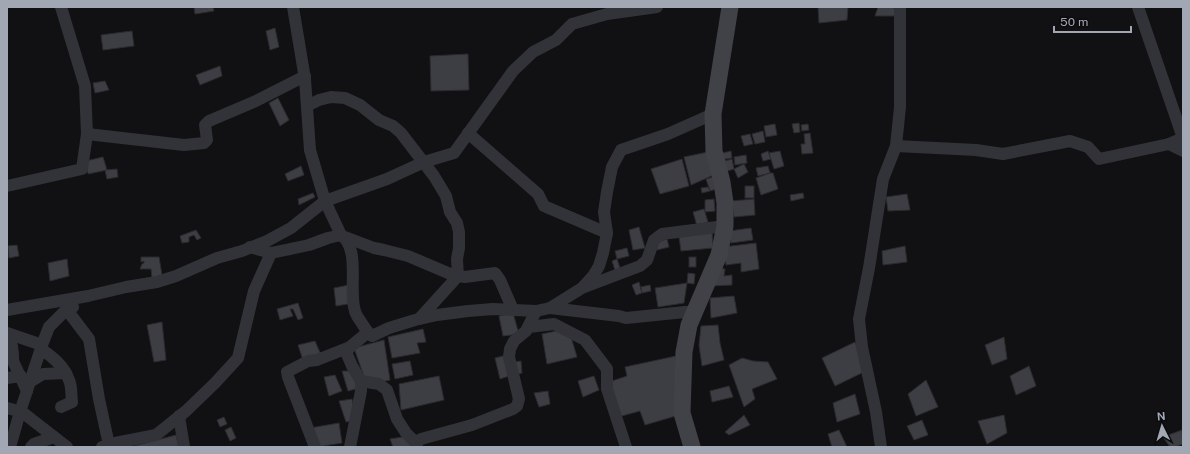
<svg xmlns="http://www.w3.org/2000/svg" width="1190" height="454" font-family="'Public Sans',sans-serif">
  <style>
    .building { fill: #3d3e43; stroke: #2b2b2f }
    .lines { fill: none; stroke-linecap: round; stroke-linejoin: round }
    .street { stroke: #323338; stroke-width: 12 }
    .secondary { stroke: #404248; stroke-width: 17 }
  </style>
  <rect width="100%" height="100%" fill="#111113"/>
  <g class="building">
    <polygon points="194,7 213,7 214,11 195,14"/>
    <polygon points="818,7 848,7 847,20 819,23"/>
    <polygon points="878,7 893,7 900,16 875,16"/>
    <polygon points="275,28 279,47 270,50 266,31"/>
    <polygon points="132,31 134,46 103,50 101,35"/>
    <polygon points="468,54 469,90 431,91 430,56"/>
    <polygon points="220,66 222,76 200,85 196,75"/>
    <polygon points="105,81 109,90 95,93 93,83"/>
    <polygon points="278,98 289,120 280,126 269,103"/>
    <polygon points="799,123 800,132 794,133 792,124"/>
    <polygon points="775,124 777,135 766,137 764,126"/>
    <polygon points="808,124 809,130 802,131 801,125"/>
    <polygon points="763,131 765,142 755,144 752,134"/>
    <polygon points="810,133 813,153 802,154 801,144 805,144 804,134"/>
    <polygon points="750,134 753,144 744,146 741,136"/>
    <polygon points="731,151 732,158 720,160 719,154"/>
    <polygon points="768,151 771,159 763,161 761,154"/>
    <polygon points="780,151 784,166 774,169 769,153"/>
    <polygon points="708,152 716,174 691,185 684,157"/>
    <polygon points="746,155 747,163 735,165 734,157"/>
    <polygon points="103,157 107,170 88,174 86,161"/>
    <polygon points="682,159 689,186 660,194 651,169"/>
    <polygon points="732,159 734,169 724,172 721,162"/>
    <polygon points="744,164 748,172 738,178 734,169"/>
    <polygon points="301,166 304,175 288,181 285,174"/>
    <polygon points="768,166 770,173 758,176 756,168"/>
    <polygon points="117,169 118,177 107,179 105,170"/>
    <polygon points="770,173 773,173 778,189 761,195 756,178"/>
    <polygon points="717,176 720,188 710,191 706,179"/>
    <rect x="745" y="186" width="9" height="12"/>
    <polygon points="708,187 710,191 702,193 701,188"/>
    <polygon points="313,193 315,197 299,205 298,199"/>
    <polygon points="803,193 804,198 791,201 790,195"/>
    <polygon points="907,194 910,210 888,211 886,197"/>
    <polygon points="714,199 715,211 705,212 705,200"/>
    <polygon points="754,199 755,215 734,217 732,201"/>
    <polygon points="704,209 708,222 697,226 693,212"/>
    <polygon points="639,227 645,248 633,250 629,230"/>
    <polygon points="751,228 753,240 731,243 729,231"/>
    <polygon points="196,230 201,238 197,240 194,235 189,237 189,242 182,243 180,236"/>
    <polygon points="712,232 713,248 681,251 679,237"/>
    <polygon points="667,239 669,247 657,250 655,243"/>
    <polygon points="756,243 759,269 741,272 741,263 726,265 723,247"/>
    <polygon points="17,245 19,256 9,258 8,246"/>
    <polygon points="905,246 907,262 883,265 882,251"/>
    <polygon points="627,248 629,256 617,259 615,251"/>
    <polygon points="141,257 159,257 162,275 152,278 151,269 140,269 142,264 144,263 144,261 141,262"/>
    <rect x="689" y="257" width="7" height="10"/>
    <polygon points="67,259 69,276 50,281 48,263"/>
    <polygon points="617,259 620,268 615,270 612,261"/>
    <polygon points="717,268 725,269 724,276 732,275 732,285 710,286"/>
    <polygon points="688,273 695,274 694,284 687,283"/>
    <polygon points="639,282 642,293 636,295 632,285"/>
    <polygon points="687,283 684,303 658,307 655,288"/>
    <polygon points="349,285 354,303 336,306 334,288"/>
    <polygon points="650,285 651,291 642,293 641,287"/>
    <polygon points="734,296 737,313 711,318 710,298"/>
    <polygon points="298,303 303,318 298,320 293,309 290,309 293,316 280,320 277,309"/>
    <polygon points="513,313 519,334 503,336 499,316"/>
    <polygon points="162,322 166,360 154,362 147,325"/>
    <polygon points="718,325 720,343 724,360 702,366 699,345 701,326"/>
    <polygon points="423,329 426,342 417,343 420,353 392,358 388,337"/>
    <polygon points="561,330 571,337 577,357 547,364 542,334"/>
    <polygon points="1004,337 1007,359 992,365 985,345"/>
    <polygon points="384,340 390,380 367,385 354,348"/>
    <polygon points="315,341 321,355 303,360 298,345"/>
    <polygon points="855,342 868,370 835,386 822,358"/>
    <polygon points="507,355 512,375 500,379 495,358"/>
    <polygon points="676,356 679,415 645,425 640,411 618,417 609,382 627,376 625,367"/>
    <polygon points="742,358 753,361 768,362 777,379 752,389 755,399 744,407 729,365"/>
    <polygon points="410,361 413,375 395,379 392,364"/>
    <polygon points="521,361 522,373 515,375 513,362"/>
    <polygon points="1029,366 1036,386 1016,395 1010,376"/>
    <polygon points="342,371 353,371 359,388 348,391"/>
    <polygon points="335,375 342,391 329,396 324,377"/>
    <polygon points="439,376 444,400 401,410 399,384"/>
    <polygon points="594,376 599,390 583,397 578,381"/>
    <polygon points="926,380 938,407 916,416 908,394"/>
    <polygon points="729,386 733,397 712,402 710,391"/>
    <polygon points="548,391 550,404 539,407 534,393"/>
    <polygon points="855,394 860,414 837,422 833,403"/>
    <polygon points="352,399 356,420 346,422 339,401"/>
    <polygon points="744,415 750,425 729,435 725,432"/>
    <polygon points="1004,415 1007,433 987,444 978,421"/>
    <polygon points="224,417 227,424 220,427 217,420"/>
    <polygon points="922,420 928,435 914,440 907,426"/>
    <polygon points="339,423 342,443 317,447 310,428"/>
    <polygon points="231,427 236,438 230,441 225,430"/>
    <polygon points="839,430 847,447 832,447 828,434"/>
    <polygon points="1182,430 1183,444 1175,447 1170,447 1163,437"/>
    <polygon points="176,435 179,447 134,447 134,446"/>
    <polygon points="409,436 411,447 393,447 390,439"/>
  </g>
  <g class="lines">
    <g class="street">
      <polyline points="61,7 85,86 87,134"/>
      <polyline points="1138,7 1183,138"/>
      <polyline points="307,106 319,100 331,97 345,98 360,105 379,120 393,126 401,133 434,176 446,196 450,212 457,223 459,232 459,248 457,259 458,276 419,319"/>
      <polyline points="468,133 538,194 544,206 607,233"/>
      <polyline points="1169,144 1183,151"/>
      <polyline points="896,146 976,150 1003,154 1070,141 1088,147 1099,159 1169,144 1183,138"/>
      <polyline points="7,186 82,169 87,134 184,145 204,143 207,140 205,125 209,121 256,101 305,76"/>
      <path d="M341,235C361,249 348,290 355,311C356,315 359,319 361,322C365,328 367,332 372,336L389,328L415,320L437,315L468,311L493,309L536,311L550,308L582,288L640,266L647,260L654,240L662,234L725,226"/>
      <polyline points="345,237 374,248 384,250 408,256 448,273 458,276 465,277 495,273 500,280 513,310"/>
      <polyline points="250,247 271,253 309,245 328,238 341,235 325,201 310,150 305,79 293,7"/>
      <polyline points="583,287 593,276 599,266 603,253 607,233 604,212 607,192 612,167 621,150 668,134 713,114"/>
      <polyline points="550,308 619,316 626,318 685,312 695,312"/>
      <polyline points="7,310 88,296 126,287 157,282 176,276 217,258 242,251 267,241 291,228 325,201 387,179 424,162 454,153 513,71 533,52 556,40 572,24 607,14 657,7"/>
      <polyline points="67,310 89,339 99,399 109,445"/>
      <polyline points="529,327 554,324 585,340 607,369 607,389 626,447"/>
      <polyline points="7,333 42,345 20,412 10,447"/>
      <polyline points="7,339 12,346 13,355 13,361 27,391"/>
      <polyline points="42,345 49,327 65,311 73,307"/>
      <path d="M41,349C53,357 64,366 69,380C72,386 71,395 72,402L61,407"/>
      <polyline points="7,378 21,376"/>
      <polyline points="361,381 379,384 387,390 397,419 406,433 416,443 417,447"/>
      <polyline points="30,382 43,374 66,373"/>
      <polyline points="7,408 22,412 67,447"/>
      <polyline points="179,416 184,447"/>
      <polyline points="416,443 421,439 472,425 513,409 517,406 519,399 509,357 510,349 514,341 526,331 536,311"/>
      <polyline points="31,447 34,444 54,437"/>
      <polyline points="102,447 115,443 156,435 186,411 215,383 238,358 254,291 271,253"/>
      <polyline points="315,447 288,377 287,372 308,361 317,360 350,347"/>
      <polyline points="350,447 361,391 361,381 352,366 346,352 350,347 367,333"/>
      <polyline points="881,447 876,412 862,347 859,319 869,268 883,179 896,146 900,107 900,7"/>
    </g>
    <polyline class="secondary" points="692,447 682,413 684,352 689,325 719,255 725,226 725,203 722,182 714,151 713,114 730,7"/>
  </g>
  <rect width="1190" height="454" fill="none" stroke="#a2a7b4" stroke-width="16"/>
  <g transform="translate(1162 426) rotate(355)" stroke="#0c0c0e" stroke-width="3" paint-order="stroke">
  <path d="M0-3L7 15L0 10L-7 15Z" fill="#a2a7b4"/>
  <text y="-6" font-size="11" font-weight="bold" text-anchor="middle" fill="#a2a7b4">N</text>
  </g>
  <path d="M1054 26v6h77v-6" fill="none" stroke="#a2a7b4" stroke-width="2"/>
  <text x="1060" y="26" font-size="12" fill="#a2a7b4" stroke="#0c0c0e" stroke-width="3" paint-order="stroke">50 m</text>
</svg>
